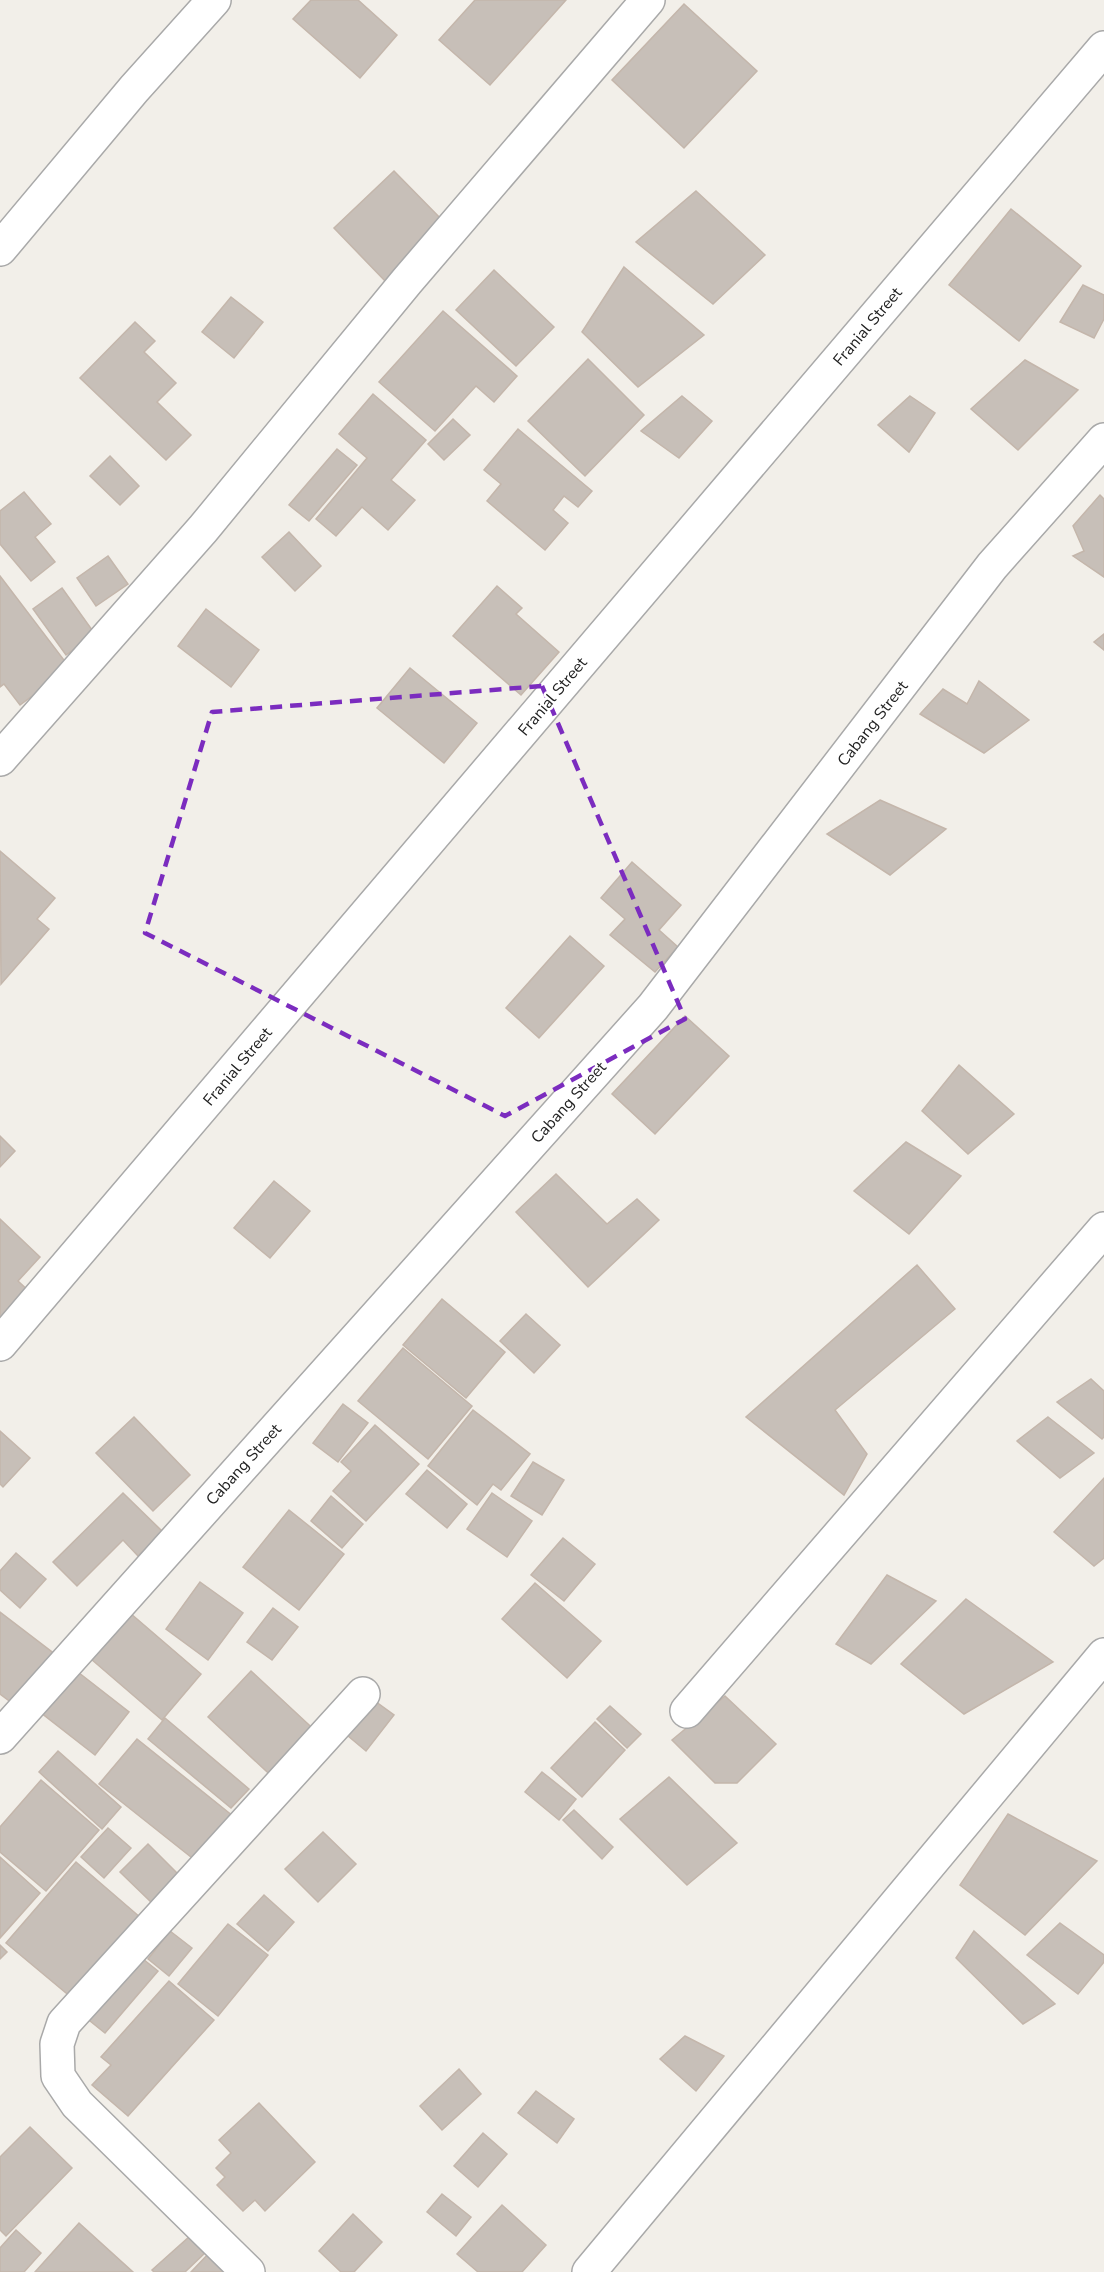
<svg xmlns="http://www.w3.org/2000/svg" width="1104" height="2272" font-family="'Nunito Sans',sans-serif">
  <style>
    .building { fill: #c7bfb8; stroke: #c4b6ab; stroke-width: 1.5 }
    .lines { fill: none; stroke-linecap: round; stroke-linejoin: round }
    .street-casing { stroke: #a9a9a9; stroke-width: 36 }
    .street { stroke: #fff; stroke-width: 33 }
    .marked { fill: none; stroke: #7b2cbf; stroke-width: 4.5; stroke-dasharray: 12 8; stroke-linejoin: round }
    .labels { text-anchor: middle; stroke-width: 5; stroke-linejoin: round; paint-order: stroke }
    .street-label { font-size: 16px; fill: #222; stroke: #fff }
  </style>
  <rect width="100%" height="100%" fill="#f2efe9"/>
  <g class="building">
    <polygon points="311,0 358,0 397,35 360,78 293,19"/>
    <polygon points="475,0 566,0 490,85 439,40"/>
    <polygon points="684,4 757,71 684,148 612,80"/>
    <polygon points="394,171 446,224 386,282 334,228"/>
    <polygon points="696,191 765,255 713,304 636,242"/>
    <polygon points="1011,209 1081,266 1019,341 949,285"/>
    <polygon points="624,267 704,335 638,387 582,332"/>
    <polygon points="494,270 554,327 516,366 456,310"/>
    <polygon points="1083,285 1104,295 1104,319 1094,338 1060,322"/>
    <polygon points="231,297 263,322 234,358 202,332"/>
    <polygon points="443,311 517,376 494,402 476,386 435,431 379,382"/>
    <polygon points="135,322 155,341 144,352 176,383 157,402 191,435 166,460 80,378"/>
    <polygon points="588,359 644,415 585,476 528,421"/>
    <polygon points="1025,360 1078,390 1018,450 971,409"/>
    <polygon points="373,394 426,440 391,480 415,500 388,530 362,507 336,536 316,519 367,458 339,434"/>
    <polygon points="682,396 712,421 679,458 641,431"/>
    <polygon points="910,396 935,413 909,452 878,425"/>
    <polygon points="453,419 470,435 444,460 428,444"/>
    <polygon points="518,429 592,491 578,507 564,496 553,510 568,523 545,550 487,501 501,484 484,470"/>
    <polygon points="337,449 357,465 309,521 289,505"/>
    <polygon points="110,456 139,486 120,505 90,476"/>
    <polygon points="24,492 51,524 35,537 55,562 31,581 0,544 0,511"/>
    <polygon points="1100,495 1104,499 1104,577 1073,556 1084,551 1073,526"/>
    <polygon points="289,532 321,566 295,591 262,557"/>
    <polygon points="108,556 128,584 96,606 77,578"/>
    <polygon points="0,576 70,668 20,705 4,684 0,687"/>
    <polygon points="497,586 522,608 516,614 559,652 521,695 453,636"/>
    <polygon points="62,588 95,634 66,655 33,609"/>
    <polygon points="206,609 259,650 231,687 178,646"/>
    <polygon points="1104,634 1104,650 1094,642"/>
    <polygon points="410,668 477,723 444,763 377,708"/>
    <polygon points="979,681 1029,720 984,753 920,714 943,689 967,704"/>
    <polygon points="880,800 946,829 890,875 827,834"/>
    <polygon points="0,851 55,898 37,919 49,929 1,984"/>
    <polygon points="632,862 681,905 659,930 678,947 655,972 610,935 625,919 601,898"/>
    <polygon points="570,936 604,966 539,1038 506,1008"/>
    <polygon points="685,1016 729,1056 655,1134 612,1094"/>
    <polygon points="959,1065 1014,1114 968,1154 922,1111"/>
    <polygon points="0,1136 15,1151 0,1167"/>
    <polygon points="906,1142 961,1176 909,1234 854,1191"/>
    <polygon points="556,1174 607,1224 637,1199 659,1220 588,1287 516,1212"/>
    <polygon points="274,1181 310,1211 270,1258 234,1228"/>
    <polygon points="0,1219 40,1257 18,1281 31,1293 0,1327"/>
    <polygon points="917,1265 955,1309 835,1410 867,1454 844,1495 746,1417"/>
    <polygon points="442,1299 505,1352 466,1398 403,1345"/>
    <polygon points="526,1314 560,1345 534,1373 500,1341"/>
    <polygon points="403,1348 472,1406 428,1459 358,1401"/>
    <polygon points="1091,1379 1104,1391 1104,1437 1102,1439 1057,1402"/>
    <polygon points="343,1404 368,1423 338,1462 313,1443"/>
    <polygon points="473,1410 530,1454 501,1490 493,1484 477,1505 428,1466"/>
    <polygon points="134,1417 190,1475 153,1511 96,1453"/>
    <polygon points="1048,1417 1094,1453 1060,1478 1017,1441"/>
    <polygon points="375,1425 419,1464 366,1521 333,1491 351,1471 341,1462"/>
    <polygon points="0,1431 30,1458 3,1487 0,1484"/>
    <polygon points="533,1462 564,1480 542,1515 511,1496"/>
    <polygon points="427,1470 467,1504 447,1528 406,1494"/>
    <polygon points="1104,1478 1104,1558 1094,1566 1054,1532"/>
    <polygon points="123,1493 163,1532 138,1556 123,1540 77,1586 53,1562"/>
    <polygon points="492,1493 532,1521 507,1557 467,1529"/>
    <polygon points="331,1496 363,1524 342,1548 311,1521"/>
    <polygon points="289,1510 344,1554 299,1610 243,1567"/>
    <polygon points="563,1538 595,1564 564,1601 531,1575"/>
    <polygon points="16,1553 46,1579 20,1608 0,1590 0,1571"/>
    <polygon points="887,1575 936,1601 871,1664 836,1644"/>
    <polygon points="200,1582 243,1613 208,1660 166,1629"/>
    <polygon points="535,1583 601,1641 567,1678 502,1619"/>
    <polygon points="966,1599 1053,1662 964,1714 901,1664"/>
    <polygon points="273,1608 298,1627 272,1660 247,1642"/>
    <polygon points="0,1612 56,1655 16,1706 0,1694"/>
    <polygon points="130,1613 201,1674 162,1720 91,1659"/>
    <polygon points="74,1669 129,1712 95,1755 40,1712"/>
    <polygon points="251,1671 322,1737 279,1783 208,1717"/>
    <polygon points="368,1696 394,1715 366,1751 342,1731"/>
    <polygon points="725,1696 776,1744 737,1783 715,1783 672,1740"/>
    <polygon points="610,1706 641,1734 627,1748 597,1719"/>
    <polygon points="165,1718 249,1789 231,1808 148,1739"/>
    <polygon points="595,1722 625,1750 582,1797 551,1768"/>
    <polygon points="137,1739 233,1816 196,1861 99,1784"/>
    <polygon points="58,1751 121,1807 102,1829 39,1772"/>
    <polygon points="542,1772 576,1799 559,1820 525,1792"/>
    <polygon points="669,1777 737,1843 687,1885 620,1819"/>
    <polygon points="41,1780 99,1830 46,1891 0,1852 0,1827"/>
    <polygon points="574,1810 613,1847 602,1859 563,1820"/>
    <polygon points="1008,1814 1097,1861 1025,1935 960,1885"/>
    <polygon points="108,1828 131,1848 104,1878 81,1857"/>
    <polygon points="323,1832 356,1864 318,1902 285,1869"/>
    <polygon points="148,1844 181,1877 154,1905 120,1872"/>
    <polygon points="0,1857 40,1893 0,1938"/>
    <polygon points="76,1862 141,1918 72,1998 6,1943"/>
    <polygon points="264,1895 294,1922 268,1951 237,1924"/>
    <polygon points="1060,1923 1104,1955 1104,1962 1078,1994 1027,1955"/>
    <polygon points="228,1924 268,1955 218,2016 178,1984"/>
    <polygon points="170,1931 192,1948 169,1976 148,1959"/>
    <polygon points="974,1931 1055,2004 1023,2024 956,1958"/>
    <polygon points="0,1945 7,1952 0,1959"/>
    <polygon points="138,1955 158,1971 105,2033 85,2017"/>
    <polygon points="169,1981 214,2020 128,2116 92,2085 111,2065 101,2057"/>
    <polygon points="685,2036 724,2056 696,2091 660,2059"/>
    <polygon points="459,2069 481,2094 442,2130 420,2106"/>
    <polygon points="536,2091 574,2119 557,2143 518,2113"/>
    <polygon points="259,2103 315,2162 265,2211 255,2200 243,2211 217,2185 225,2177 216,2168 231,2153 219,2140"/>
    <polygon points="30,2127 72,2168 6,2236 0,2230 0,2157"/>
    <polygon points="483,2133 507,2154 478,2187 454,2166"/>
    <polygon points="442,2194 471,2217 456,2236 427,2212"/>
    <polygon points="502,2205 546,2245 522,2272 478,2272 457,2254"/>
    <polygon points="353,2214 382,2242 354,2272 341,2272 319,2251"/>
    <polygon points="79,2223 133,2272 35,2272"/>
    <polygon points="16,2230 41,2253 24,2272 0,2272 0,2248"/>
    <polygon points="190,2236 206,2252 185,2272 154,2272 152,2270"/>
    <polygon points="210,2252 230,2272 191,2272"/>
  </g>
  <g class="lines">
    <defs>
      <g id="street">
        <polyline points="0,249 134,89 214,0"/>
        <polyline points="0,759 203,529 407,281 648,0"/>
        <polyline points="0,1344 1104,48"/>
        <polyline points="687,1711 1104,1229"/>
        <polyline points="0,1737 653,1007 992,566 1104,440"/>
        <polyline points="248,2272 77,2104 58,2076 57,2044 64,2023 363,1694"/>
        <polyline points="589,2272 1104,1655"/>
      </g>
    </defs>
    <use href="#street" class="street-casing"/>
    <use href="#street" class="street"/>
  </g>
  <path class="marked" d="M542,686L685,1019L505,1116L145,933L212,712Z"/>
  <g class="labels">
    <g class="street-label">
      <text transform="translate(867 326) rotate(-50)" y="6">Franial Street</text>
      <text transform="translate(552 696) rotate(-50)" y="6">Franial Street</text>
      <text transform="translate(872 723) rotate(-52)" y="6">Cabang Street</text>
      <text transform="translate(237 1066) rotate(-50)" y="6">Franial Street</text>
      <text transform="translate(568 1102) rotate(-48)" y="6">Cabang Street</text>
      <text transform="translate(243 1464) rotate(-48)" y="6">Cabang Street</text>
    </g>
  </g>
</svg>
